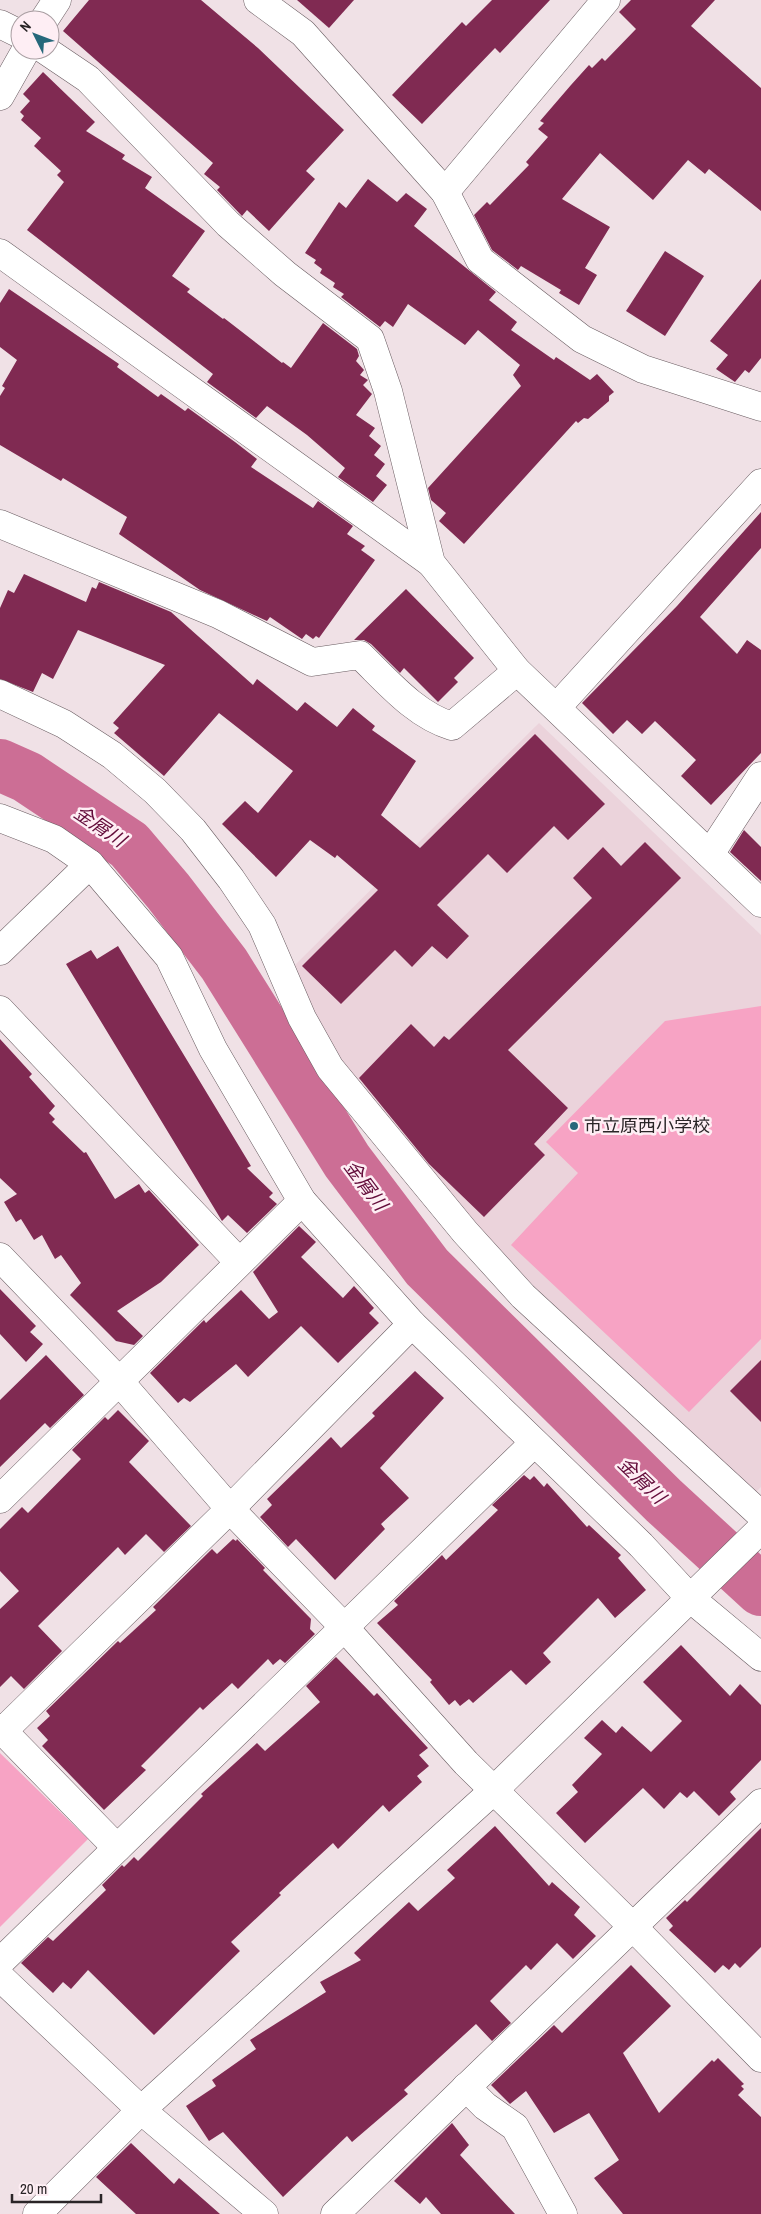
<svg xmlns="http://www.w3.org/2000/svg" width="761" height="2214" font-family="'Archivo Narrow','Noto Sans JP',sans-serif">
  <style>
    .built { fill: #ebd3db }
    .green { fill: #f7a3c4 }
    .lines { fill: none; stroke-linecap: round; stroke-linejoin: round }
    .river { stroke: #cc6e95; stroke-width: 52 }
    .building { fill: #802a52 }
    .minor-casing { stroke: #695c61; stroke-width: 29 }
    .minor { stroke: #fff; stroke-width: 28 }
    .poi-dot { fill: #26687b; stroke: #feeef4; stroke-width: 2 }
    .labels { text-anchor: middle; stroke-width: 5; stroke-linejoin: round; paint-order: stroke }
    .poi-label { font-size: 18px; fill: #2a2527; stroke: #feeef4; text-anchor: start }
    .water-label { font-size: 19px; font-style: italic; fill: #630c3a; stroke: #feeef4 }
  </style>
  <rect width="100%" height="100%" fill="#f0e1e6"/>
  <polygon class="built" points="539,723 761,935 761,1487 756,1492 456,1214 318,1038 294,966"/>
  <g class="green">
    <polygon points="761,1006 761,1339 689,1412 511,1245 578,1173 546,1142 665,1021"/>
    <polygon points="0,1753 88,1839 0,1927"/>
  </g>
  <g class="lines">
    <polyline class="river" points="0,765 27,777 129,845 168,891 224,964 347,1161 427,1267 664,1501 761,1590"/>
  </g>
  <g class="building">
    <polygon points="89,0 201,0 258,48 344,130 306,171 315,179 269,231 247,210 242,216 217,190 220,187 204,174 213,163 63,31"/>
    <polygon points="297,0 354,0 329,28"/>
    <polygon points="492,0 550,0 500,53 495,48 422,124 392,95 462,22 466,26"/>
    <polygon points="631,0 715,0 691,26 761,88 761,211 709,169 705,174 688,160 653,200 600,153 562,199 610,227 585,268 597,275 579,305 559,293 561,290 521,266 518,270 492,250 474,215 487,202 490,205 529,165 526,162 548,137 538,129 544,123 540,121 571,85 589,65 592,68 602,58 605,61 636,29 619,12"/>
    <polygon points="43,72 95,122 86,131 125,155 122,159 152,177 145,188 205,231 172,276 190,289 187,292 223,319 224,318 282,363 283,362 291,368 323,323 357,349 359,356 356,361 364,370 360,375 368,380 363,385 372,394 356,415 375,428 369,436 381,446 374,455 385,464 376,476 387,485 373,502 338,477 345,468 307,435 267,406 256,418 207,382 213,374 27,230 64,182 57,175 61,171 34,146 41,138 21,120 24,116 20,112 30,101 23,94"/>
    <polygon points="368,179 397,202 406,193 427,209 414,226 496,292 489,300 517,322 511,330 554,360 556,357 590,380 597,374 614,392 609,396 609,401 588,419 584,418 578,423 576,421 464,544 439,521 446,513 431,500 428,488 521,386 513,375 520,365 478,330 465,345 408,304 393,327 385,321 380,327 341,297 344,294 333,287 335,283 320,273 322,269 314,263 316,260 305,253 339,202 346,208"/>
    <polygon points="665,251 704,276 665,336 626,311"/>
    <polygon points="761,279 761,358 749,373 745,370 735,382 716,369 728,355 710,341"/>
    <polygon points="9,289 119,364 117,367 158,397 161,394 185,411 188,408 235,442 257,459 251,467 313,508 318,501 353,526 347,534 365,546 361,550 375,560 319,638 316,636 313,639 306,634 302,639 270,617 267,621 200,590 119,534 127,517 63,478 61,481 0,445 0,396 5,388 2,386 17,360 0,347 0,303"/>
    <polygon points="761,512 761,548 700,617 737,654 747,640 761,650 761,753 711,805 681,776 696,760 655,721 642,734 627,720 613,734 582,703 677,606"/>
    <polygon points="24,574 86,602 92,587 96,589 99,582 171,612 253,685 257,679 297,711 305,702 337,727 353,708 375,726 372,730 416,761 381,815 420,848 535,734 605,804 568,840 554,826 507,873 488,854 437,905 469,936 447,959 432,946 412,967 395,950 341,1004 302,966 378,890 337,855 335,858 310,840 276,877 222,824 245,801 258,813 293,771 219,713 164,776 114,733 119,728 113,723 165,665 78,630 53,679 42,673 33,692 0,679 0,608 8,590 14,593"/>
    <polygon points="406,589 474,658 454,678 458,682 438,702 404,668 400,673 371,644 364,640 354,640"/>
    <polygon points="744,830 761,847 761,881 730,852"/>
    <polygon points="645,842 681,878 508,1050 568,1108 534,1144 545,1155 484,1217 429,1164 359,1078 411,1024 434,1047 444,1036 449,1040 592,898 573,878 603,847 621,866"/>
    <polygon points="118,946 251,1166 247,1168 273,1193 269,1197 277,1204 247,1233 228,1215 222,1221 66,964 91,950 97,959"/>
    <polygon points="0,1039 32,1074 29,1077 55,1106 49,1113 55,1119 52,1122 84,1153 86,1152 115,1199 139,1184 145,1193 149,1190 199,1245 161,1282 117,1311 143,1336 134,1345 116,1341 70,1295 81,1283 61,1255 55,1259 42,1235 34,1240 21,1219 16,1222 4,1202 17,1194 0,1178"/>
    <polygon points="299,1226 316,1242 301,1257 343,1298 354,1286 374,1308 369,1313 379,1323 338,1363 301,1326 248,1377 236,1364 190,1402 184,1398 178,1403 150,1373 204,1320 206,1323 241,1290 269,1319 278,1312 253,1272"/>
    <polygon points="0,1289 36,1326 30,1332 43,1344 26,1362 0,1334"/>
    <polygon points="46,1355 84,1395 50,1428 45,1423 0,1467 0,1400"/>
    <polygon points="761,1360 761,1422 730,1391"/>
    <polygon points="415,1371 444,1398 380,1468 409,1498 381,1524 385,1529 335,1580 296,1539 288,1547 260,1517 272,1505 267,1499 331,1437 341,1448 375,1416 372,1413"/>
    <polygon points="118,1410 149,1441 129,1462 191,1526 164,1552 146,1534 125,1555 118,1547 38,1626 62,1651 24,1689 11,1676 0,1687 0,1609 19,1591 0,1571 0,1529 22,1507 28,1513 81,1459 72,1450 105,1417 108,1420"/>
    <polygon points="524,1475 530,1480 534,1476 544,1487 547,1483 587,1527 589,1525 621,1555 618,1558 646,1590 615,1618 598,1598 543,1653 551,1662 526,1685 511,1670 473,1703 469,1699 460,1706 455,1700 449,1705 430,1682 432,1680 377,1623 398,1605 394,1601 442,1555 446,1560 498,1510 492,1505"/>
    <polygon points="233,1539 236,1541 237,1539 265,1568 263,1570 266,1573 311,1619 310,1629 315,1634 285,1663 280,1659 273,1665 268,1659 238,1689 232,1683 203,1710 200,1707 141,1766 146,1770 104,1810 42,1746 48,1740 37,1728 50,1716 46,1711 118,1641 120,1643 156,1610 153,1607 212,1549 217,1554"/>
    <polygon points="681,1645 730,1696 740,1684 761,1705 761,1760 730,1792 736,1799 719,1816 694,1791 687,1798 680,1792 664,1809 643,1788 585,1843 556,1813 578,1792 572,1785 602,1754 584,1738 602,1720 616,1733 622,1726 651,1752 682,1721 643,1682"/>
    <polygon points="336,1657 374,1696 377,1693 428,1748 419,1755 429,1766 417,1776 422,1782 389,1812 383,1805 338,1849 333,1843 279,1893 281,1895 231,1942 240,1951 154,2035 88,1970 71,1989 63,1982 53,1993 21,1963 48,1937 53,1941 106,1890 102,1885 122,1865 124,1867 134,1857 138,1861 203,1796 201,1794 257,1743 265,1751 320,1702 306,1686"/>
    <polygon points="495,1826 549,1886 552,1882 580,1907 574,1915 596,1936 573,1959 557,1943 531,1970 526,1965 490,2001 511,2023 492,2041 476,2024 404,2090 408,2094 352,2142 347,2136 283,2197 223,2132 209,2141 186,2106 216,2086 212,2080 256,2049 250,2040 326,1992 320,1982 361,1960 354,1953 409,1902 418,1911 455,1878 447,1870"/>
    <polygon points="761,1828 761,1947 740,1968 735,1963 729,1970 723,1965 715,1973 669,1930 673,1926 666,1918 685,1900 687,1902"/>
    <polygon points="631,1965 671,2006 623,2053 659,2113 712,2060 714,2062 718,2058 744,2084 741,2086 744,2089 738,2095 761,2117 761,2214 623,2214 594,2178 619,2160 589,2113 554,2133 526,2091 510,2104 491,2085 554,2025 562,2033"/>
    <polygon points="452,2123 469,2145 460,2155 515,2214 441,2214 426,2197 420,2204 394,2181"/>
    <polygon points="131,2143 174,2184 179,2178 220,2214 136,2214 96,2177"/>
  </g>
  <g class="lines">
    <defs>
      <g id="minor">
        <polyline points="258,0 303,33 445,192 480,260 582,339 643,369 761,407"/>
        <polyline points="44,20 57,0"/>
        <polyline points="0,24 20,34"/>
        <polyline points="45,50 88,79 228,224 285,274 370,339 388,391 431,563 517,671 761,903"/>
        <polyline points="0,96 26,50"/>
        <polyline points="445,192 606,0"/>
        <polyline points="0,253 431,563"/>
        <path d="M0,524L218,614L312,662L360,655C387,681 415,715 452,726L517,671"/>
        <polyline points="0,694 64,724 112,755 155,791 193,830 231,879 262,925 302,1018 330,1068 465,1232 523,1296 761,1515"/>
        <polyline points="557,707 761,483"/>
        <polyline points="0,818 54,839 90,864 169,957 213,1049 302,1201 0,1499"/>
        <polyline points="710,854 761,776"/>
        <polyline points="0,951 90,864"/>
        <polyline points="0,1010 239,1262"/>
        <polyline points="302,1201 412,1324 641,1545 690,1598 761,1657"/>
        <polyline points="0,1257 119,1381 230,1509 343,1626 466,1763 632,1926 761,2058"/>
        <polyline points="0,1728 117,1848"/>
        <polyline points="3,1731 230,1509 412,1324"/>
        <polyline points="0,1962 534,1443"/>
        <polyline points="0,1977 141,2110 264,2214"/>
        <polyline points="466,2087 485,2106 515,2127 563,2214"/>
        <polyline points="37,2214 141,2110 493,1791 761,1529"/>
        <polyline points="335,2214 761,1803"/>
      </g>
    </defs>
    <use href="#minor" class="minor-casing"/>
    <use href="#minor" class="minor"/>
  </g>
  <circle class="poi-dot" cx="574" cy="1126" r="5"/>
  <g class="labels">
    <g class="poi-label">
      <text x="584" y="1132">市立原西小学校</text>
    </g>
    <g class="water-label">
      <text transform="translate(100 826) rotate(34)" y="7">金屑川</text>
      <text transform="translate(366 1185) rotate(53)" y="7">金屑川</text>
      <text transform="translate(642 1480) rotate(44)" y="7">金屑川</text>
    </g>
  </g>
  <g transform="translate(35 35) rotate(312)"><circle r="24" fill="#feeef4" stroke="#a99ea2"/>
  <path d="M0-4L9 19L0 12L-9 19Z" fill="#26687b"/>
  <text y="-8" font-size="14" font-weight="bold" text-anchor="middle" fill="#2a2527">N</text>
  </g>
  <path d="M12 2194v8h89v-8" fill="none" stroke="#2a2527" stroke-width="2.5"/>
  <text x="20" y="2194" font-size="15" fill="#2a2527" stroke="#feeef4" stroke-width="4" paint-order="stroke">20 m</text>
</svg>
